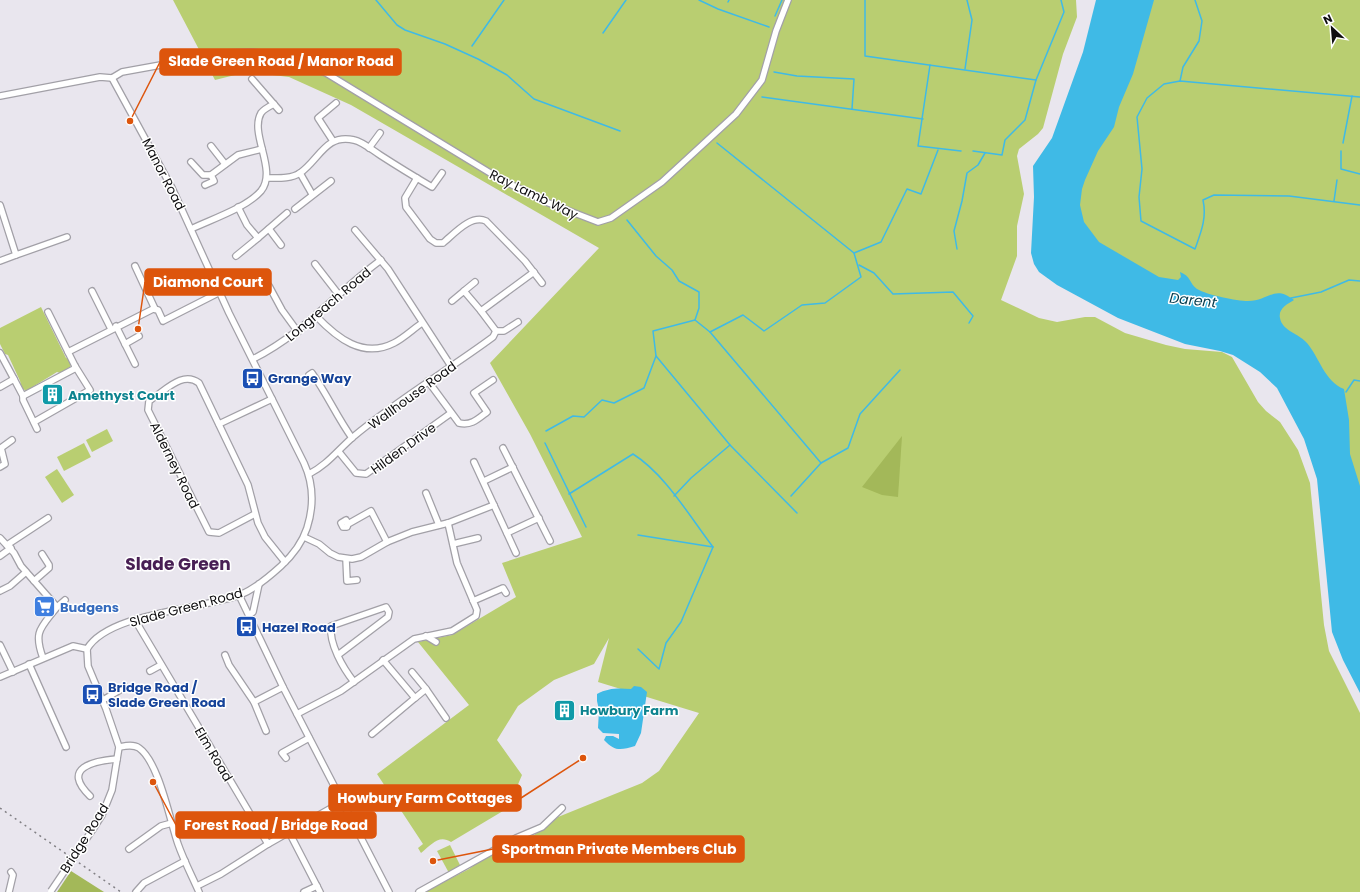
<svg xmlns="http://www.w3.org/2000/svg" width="1360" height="892" font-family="Poppins,sans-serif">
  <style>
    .green { fill: #b9ce71 }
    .forest { fill: #a3b859 }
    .water { fill: #3fbae6 }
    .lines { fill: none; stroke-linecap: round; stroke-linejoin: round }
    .stream { stroke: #3fbae6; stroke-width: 1.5 }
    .minor-casing { stroke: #a2a0a7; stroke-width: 8 }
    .minor { stroke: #fff; stroke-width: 5.5 }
    .rail { stroke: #828085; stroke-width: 1.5; stroke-dasharray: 2 4; stroke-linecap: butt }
    .minor-bridge-casing { stroke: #a2a0a7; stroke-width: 8; stroke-linecap: butt }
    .minor-bridge { stroke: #fff; stroke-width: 5.5 }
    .labels { text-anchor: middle; stroke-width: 3; stroke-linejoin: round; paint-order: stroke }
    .street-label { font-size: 13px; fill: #0e0d0f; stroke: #fff }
    .transit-label { font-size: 13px; font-weight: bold; fill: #164399; stroke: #fff; text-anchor: start }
    .culture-label { font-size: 13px; font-weight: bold; fill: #0d838f; stroke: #fff; text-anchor: start }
    .shop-label { font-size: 13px; font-weight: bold; fill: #366cbe; stroke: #fff; text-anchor: start }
    .water-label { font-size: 14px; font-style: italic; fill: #033b4d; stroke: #fff }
    .district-label { font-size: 17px; font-weight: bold; fill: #481f54; stroke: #fff }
    .leader { fill: none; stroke: #dd550c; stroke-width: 1.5 }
    .callout-dot { fill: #dd550c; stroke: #fff; stroke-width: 1.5 }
    .callout { fill: #dd550c; stroke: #dd550c; stroke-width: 1.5 }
    .callout-label { font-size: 14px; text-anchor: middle; font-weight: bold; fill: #fff }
  </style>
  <rect width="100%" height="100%" fill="#e9e6ee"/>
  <g class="green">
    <path d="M173,0H1076L1077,17L1063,54L1043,128L1038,134L1019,149L1017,156L1024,194L1017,226V256L1001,300L1039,318L1057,322L1085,317H1095L1125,333L1166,345L1185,349L1222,352L1232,357L1258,402L1266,411L1280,422L1298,450L1310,483L1324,625L1329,651L1360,713V892H424L469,869L485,857L514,841L534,835L558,817L642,783L659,771L699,713L598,682L609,638L594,664L554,680L518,706L497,740L522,775L508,808L451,842C439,834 431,845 421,853L418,848L423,844L377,774L469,705L418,642L452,635L516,597L502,563L582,537L530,434L490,363L599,248L351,105L289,77L247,72L215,80Z"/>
    <polygon points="1117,0 1360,0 1360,620 1324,411 1094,260 1063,171"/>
    <polygon points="41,307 66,358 69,359 71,364 70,367 60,373 57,372 26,391 22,388 20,381 8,355 5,354 0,344 0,328"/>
    <polygon points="107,429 113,441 92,452 86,440"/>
    <polygon points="84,443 91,457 64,471 57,457"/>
    <polygon points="57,469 74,495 62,503 45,477"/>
    <polygon points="450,845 461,867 449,873 437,851"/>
  </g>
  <g class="forest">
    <polygon points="902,436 898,497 882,495 862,487"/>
    <polygon points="71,871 104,892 57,892"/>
  </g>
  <g class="water">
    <path d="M1096,0H1154L1133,74L1119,107L1114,127L1098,151L1085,180L1082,189L1080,205L1084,222L1099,242L1159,277L1178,280L1181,277L1180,272C1191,276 1189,283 1197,289C1207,295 1237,301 1248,301C1269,301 1274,284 1294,300C1287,304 1278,309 1280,318C1282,331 1300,334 1307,343C1319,357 1325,382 1344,389L1349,420L1350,454L1360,486V693L1343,660L1332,632L1317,479L1304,439L1277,388L1260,372L1233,355L1220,351L1185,344L1118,318L1057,285L1039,272L1034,264L1031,253L1034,197L1033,166L1052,138L1083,52Z"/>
    <path d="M634,686L641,687L647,692L641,733L635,746C621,750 615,752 604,740L606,736H613L619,739V734L603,733L598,728L599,710L597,701V694C608,688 618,688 631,689Z"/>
  </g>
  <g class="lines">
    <g class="stream">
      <polyline points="376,0 397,25 405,30 445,44 478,59 507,75 534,99 620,131"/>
      <polyline points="699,0 718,9 769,27"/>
      <polyline points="865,0 865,56 1036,80"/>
      <polyline points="728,2 729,0"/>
      <polyline points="775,16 782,0"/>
      <polyline points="603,33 626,0"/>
      <polyline points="472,46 504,0"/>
      <polyline points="930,65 918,146 961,151"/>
      <polyline points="965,69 972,20 967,0"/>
      <polyline points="774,72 797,76 854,79 852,109"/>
      <polyline points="1180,81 1183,67 1199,41 1202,21 1195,0"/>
      <polyline points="762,97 923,119"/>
      <path d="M1360,97L1180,81L1164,84L1147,98L1137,117L1142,169L1139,197L1141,221L1195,249C1201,232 1207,218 1203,200L1214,195L1289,196L1360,205"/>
      <polyline points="1343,143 1352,96"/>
      <polyline points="973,151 1002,155 1005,140 1025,120 1036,80 1064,12 1061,0"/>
      <polyline points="1341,151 1341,169 1360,174"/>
      <polyline points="1334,201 1337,180"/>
      <polyline points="957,249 954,231 962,201 967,173 978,165 985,153"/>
      <polyline points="854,253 881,242 907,189 921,194 938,150"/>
      <polyline points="859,265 874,273 893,294 953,292 973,316 969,323"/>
      <polyline points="1291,298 1321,292 1349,280 1360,281"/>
      <polyline points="695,320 710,332 821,463"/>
      <polyline points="710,332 743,315 764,331 802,305 825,303 861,277 854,253 717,143"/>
      <polyline points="656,356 730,445 797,513"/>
      <polyline points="1346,392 1354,380 1360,381"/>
      <polyline points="546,431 573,416 584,417 602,400 614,403 644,388 656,356 653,331 695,320 699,308 699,292 679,281 672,270 656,256 627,220"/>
      <polyline points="545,443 586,527"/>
      <path d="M569,494L633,454C665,474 690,517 713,547L681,622L666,643L659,669L638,649"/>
      <polyline points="674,496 691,478 730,445"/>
      <polyline points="791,496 821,463 848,448 860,414 900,370"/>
      <polyline points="638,535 713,547"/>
    </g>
    <defs>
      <g id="minor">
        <polyline points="252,79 279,110"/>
        <polyline points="0,96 100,77 112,78 122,72 227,53 251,52 276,55 326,73 500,179 546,202 598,222 611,218 662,182 736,114 762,80 776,31 788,0"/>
        <polyline points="333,141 318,118 336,103"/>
        <polyline points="211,146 225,164"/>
        <polyline points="369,148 380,133"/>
        <polyline points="191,162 203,175 211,175"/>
        <polyline points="300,173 312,194"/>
        <path d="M267,178C278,178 291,179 300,173C319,160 326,133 354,140C363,142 372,150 380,155C397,166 415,177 432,187L442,173"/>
        <path d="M417,178L405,198L406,207L430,239L436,243H443C454,234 471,214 486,221L525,261L542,283"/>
        <polyline points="205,185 214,181 211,175 238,155 262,149"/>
        <polyline points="0,205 16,255 67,237"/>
        <polyline points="295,209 331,181"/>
        <path d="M191,229C212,219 246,208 261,191C278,170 249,134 261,113C264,109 270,106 274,104"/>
        <polyline points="269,229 281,245"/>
        <polyline points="355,230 388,269 451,366"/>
        <polyline points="258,238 287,213"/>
        <polyline points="236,256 258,238 247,225 238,207"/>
        <polyline points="0,261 16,255"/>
        <polyline points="315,264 339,295"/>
        <polyline points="135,266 155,309"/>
        <polyline points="269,286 282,310 298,332"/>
        <polyline points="92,291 111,329"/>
        <polyline points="464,291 475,282"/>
        <polyline points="452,301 464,291 481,311"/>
        <path d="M316,316C337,338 363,359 394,343C404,338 413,329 422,323"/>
        <polyline points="116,326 135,364"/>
        <polyline points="496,331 481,311 534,272"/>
        <polyline points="125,344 139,336"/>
        <polyline points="68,352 153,309 158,310 163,321 220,292"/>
        <polyline points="0,353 14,379"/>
        <path d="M253,359C305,333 335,293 381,260"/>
        <path d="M309,375L312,373C327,394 337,417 352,438"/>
        <path d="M428,381L459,423C471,426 478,419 487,412L474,393L493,380"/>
        <polyline points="0,387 14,379 23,396 74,369 75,366"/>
        <polyline points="23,396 23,400 37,429"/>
        <polyline points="34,422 90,390 75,366 48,312"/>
        <polyline points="219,424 272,399"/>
        <polyline points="503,448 550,541"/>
        <polyline points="339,452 356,473 366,474 451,413"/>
        <polyline points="474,462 516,553"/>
        <polyline points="0,467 5,464 1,448 12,440"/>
        <path d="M309,474C327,465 338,450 353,437C397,400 447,371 493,337L496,331H504L518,322"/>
        <polyline points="484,481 513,467"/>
        <polyline points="426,493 439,525"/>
        <path d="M255,514L219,533L209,532L148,410L149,401L153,398C167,389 183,371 199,383L248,485L258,523L265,537L285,562"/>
        <polyline points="348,524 346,520 341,523 343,527 347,527 348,524 371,511 387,542"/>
        <polyline points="507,533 539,518"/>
        <polyline points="304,537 319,544 330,553 338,557 352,559 361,557 387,542 412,532 448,523 494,505"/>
        <path d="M0,538L14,553L21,566L57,607C41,628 33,631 43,658"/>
        <polyline points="453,544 478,538"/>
        <polyline points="7,545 48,518"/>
        <polyline points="0,556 11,548"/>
        <polyline points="346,559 347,581 357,580"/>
        <polyline points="34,581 49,568 49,565 42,554"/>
        <polyline points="0,591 10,586 26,572"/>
        <polyline points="239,595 283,687 389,892"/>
        <polyline points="473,601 503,588 506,593"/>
        <polyline points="57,607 65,600"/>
        <polyline points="249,615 253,612 259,584"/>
        <polyline points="135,620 268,844"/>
        <polyline points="426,636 436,642"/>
        <polyline points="0,645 13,672"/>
        <path d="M87,649C109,612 202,610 242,594C256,588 270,576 281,566C293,555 302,543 307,528C314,506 314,485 304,463L229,313L172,188L112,78"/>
        <polyline points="87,649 88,666 106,709 119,747 112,790 102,815 93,829"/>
        <polyline points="225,655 229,665 254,702 266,731"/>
        <path d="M338,655L388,617L389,612L386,607L331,626C329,644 343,668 354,682"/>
        <polyline points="29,664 66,747"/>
        <polyline points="150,671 161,665"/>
        <polyline points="412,672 426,689"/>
        <polyline points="0,677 73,646 87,649"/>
        <polyline points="415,698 426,689 446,718"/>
        <polyline points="103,700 125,687"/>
        <polyline points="254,702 283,687"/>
        <polyline points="297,714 341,691 414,639 452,631 476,616 477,610 457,563 448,523"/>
        <polyline points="372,734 415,698 383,660"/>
        <path d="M119,747C125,746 133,744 139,748C159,762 170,821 178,844C184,861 192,876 199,892"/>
        <polyline points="286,758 282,753 309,738"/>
        <path d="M90,796C61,768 93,761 117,759"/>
        <polyline points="289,832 320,892"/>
        <polyline points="129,849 161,826 172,823"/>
        <polyline points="197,886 221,874 268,844 342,802"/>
        <polyline points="9,892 13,875 11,872"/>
        <polyline points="136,892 144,883 185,861"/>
        <polyline points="304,892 317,886"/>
        <polyline points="419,892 516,838 542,827 562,808"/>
      </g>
    </defs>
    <use href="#minor" class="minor-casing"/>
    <use href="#minor" class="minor"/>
    <polyline class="rail" points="0,808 121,892"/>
    <defs>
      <polyline id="minor-bridge" points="51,891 93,829"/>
    </defs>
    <use href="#minor-bridge" class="minor-bridge-casing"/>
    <use href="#minor-bridge" class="minor-bridge"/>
  </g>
  <defs>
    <symbol id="bus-square" viewBox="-11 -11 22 22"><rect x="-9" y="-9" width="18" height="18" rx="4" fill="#1a4fb4" stroke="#fff"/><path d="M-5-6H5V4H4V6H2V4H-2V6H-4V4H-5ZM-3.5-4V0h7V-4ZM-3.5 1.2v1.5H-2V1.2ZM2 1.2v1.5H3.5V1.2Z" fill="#fff"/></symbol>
    <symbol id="building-square" viewBox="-11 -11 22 22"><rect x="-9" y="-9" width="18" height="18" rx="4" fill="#0f9aa8" stroke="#fff"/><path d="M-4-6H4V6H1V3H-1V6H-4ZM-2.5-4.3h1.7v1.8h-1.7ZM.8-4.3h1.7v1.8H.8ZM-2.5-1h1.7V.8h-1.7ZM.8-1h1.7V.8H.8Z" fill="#fff"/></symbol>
    <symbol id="supermarket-square" viewBox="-11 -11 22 22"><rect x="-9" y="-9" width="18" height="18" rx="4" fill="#3f7fe0" stroke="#fff"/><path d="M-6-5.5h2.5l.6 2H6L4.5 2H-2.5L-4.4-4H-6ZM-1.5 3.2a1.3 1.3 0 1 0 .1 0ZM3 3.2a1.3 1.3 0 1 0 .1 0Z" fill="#fff"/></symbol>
  </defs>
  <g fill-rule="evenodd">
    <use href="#bus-square" x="240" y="366" width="25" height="25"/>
    <use href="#building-square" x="40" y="382" width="25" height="25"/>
    <use href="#supermarket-square" x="32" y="594" width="25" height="25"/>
    <use href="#bus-square" x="234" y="614" width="25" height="25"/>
    <use href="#bus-square" x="80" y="682" width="25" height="25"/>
    <use href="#building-square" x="552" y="698" width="25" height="25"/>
  </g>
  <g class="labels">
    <g class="street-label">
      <text transform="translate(164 174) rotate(63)" y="5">Manor Road</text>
      <text transform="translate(534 194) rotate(26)" y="5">Ray Lamb Way</text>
      <text transform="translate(328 304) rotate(-40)" y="5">Longreach Road</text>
      <text transform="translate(412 395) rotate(-36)" y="5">Wallhouse Road</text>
      <text transform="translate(403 448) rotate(-36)" y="5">Hilden Drive</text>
      <text transform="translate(175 465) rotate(64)" y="5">Alderney Road</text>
      <text transform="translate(186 607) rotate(-15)" y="5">Slade Green Road</text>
      <text transform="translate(214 754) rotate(59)" y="5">Elm Road</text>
      <text transform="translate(84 838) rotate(-58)" y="5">Bridge Road</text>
    </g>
    <g class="transit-label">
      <text x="268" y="383">Grange Way</text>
      <text x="262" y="632">Hazel Road</text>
      <text x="108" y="692">Bridge Road /<tspan x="108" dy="15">Slade Green Road</tspan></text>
    </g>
    <g class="culture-label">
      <text x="68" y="400">Amethyst Court</text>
      <text x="580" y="715">Howbury Farm</text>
    </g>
    <g class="shop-label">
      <text x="60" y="612">Budgens</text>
    </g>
    <g class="water-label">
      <text transform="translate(1193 300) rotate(6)" y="5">Darent</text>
    </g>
    <g class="district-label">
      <text x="178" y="570">Slade Green</text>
    </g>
  </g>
  <path class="leader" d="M130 121L160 62M138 329L145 282M583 758L521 798M153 782L176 825M433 861L493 849"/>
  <g class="callout-dot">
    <circle cx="130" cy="121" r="4"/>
    <circle cx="138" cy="329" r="4"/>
    <circle cx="583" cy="758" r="4"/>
    <circle cx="153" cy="782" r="4"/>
    <circle cx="433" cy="861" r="4"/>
  </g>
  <g class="callout">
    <rect x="160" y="49" width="241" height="26" rx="4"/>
    <rect x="145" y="269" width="126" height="26" rx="4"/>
    <rect x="329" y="785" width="192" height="26" rx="4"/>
    <rect x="176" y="812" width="200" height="26" rx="4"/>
    <rect x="493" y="836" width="251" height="26" rx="4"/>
  </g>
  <g class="callout-label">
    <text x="281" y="66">Slade Green Road / Manor Road</text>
    <text x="208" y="287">Diamond Court</text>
    <text x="425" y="803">Howbury Farm Cottages</text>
    <text x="276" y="830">Forest Road / Bridge Road</text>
    <text x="619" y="854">Sportman Private Members Club</text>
  </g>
  <g transform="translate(1332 28) rotate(334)" stroke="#ffffff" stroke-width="3" paint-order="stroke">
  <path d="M0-3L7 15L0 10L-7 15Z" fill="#0e0d0f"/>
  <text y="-6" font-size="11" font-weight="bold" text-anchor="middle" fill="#0e0d0f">N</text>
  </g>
</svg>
